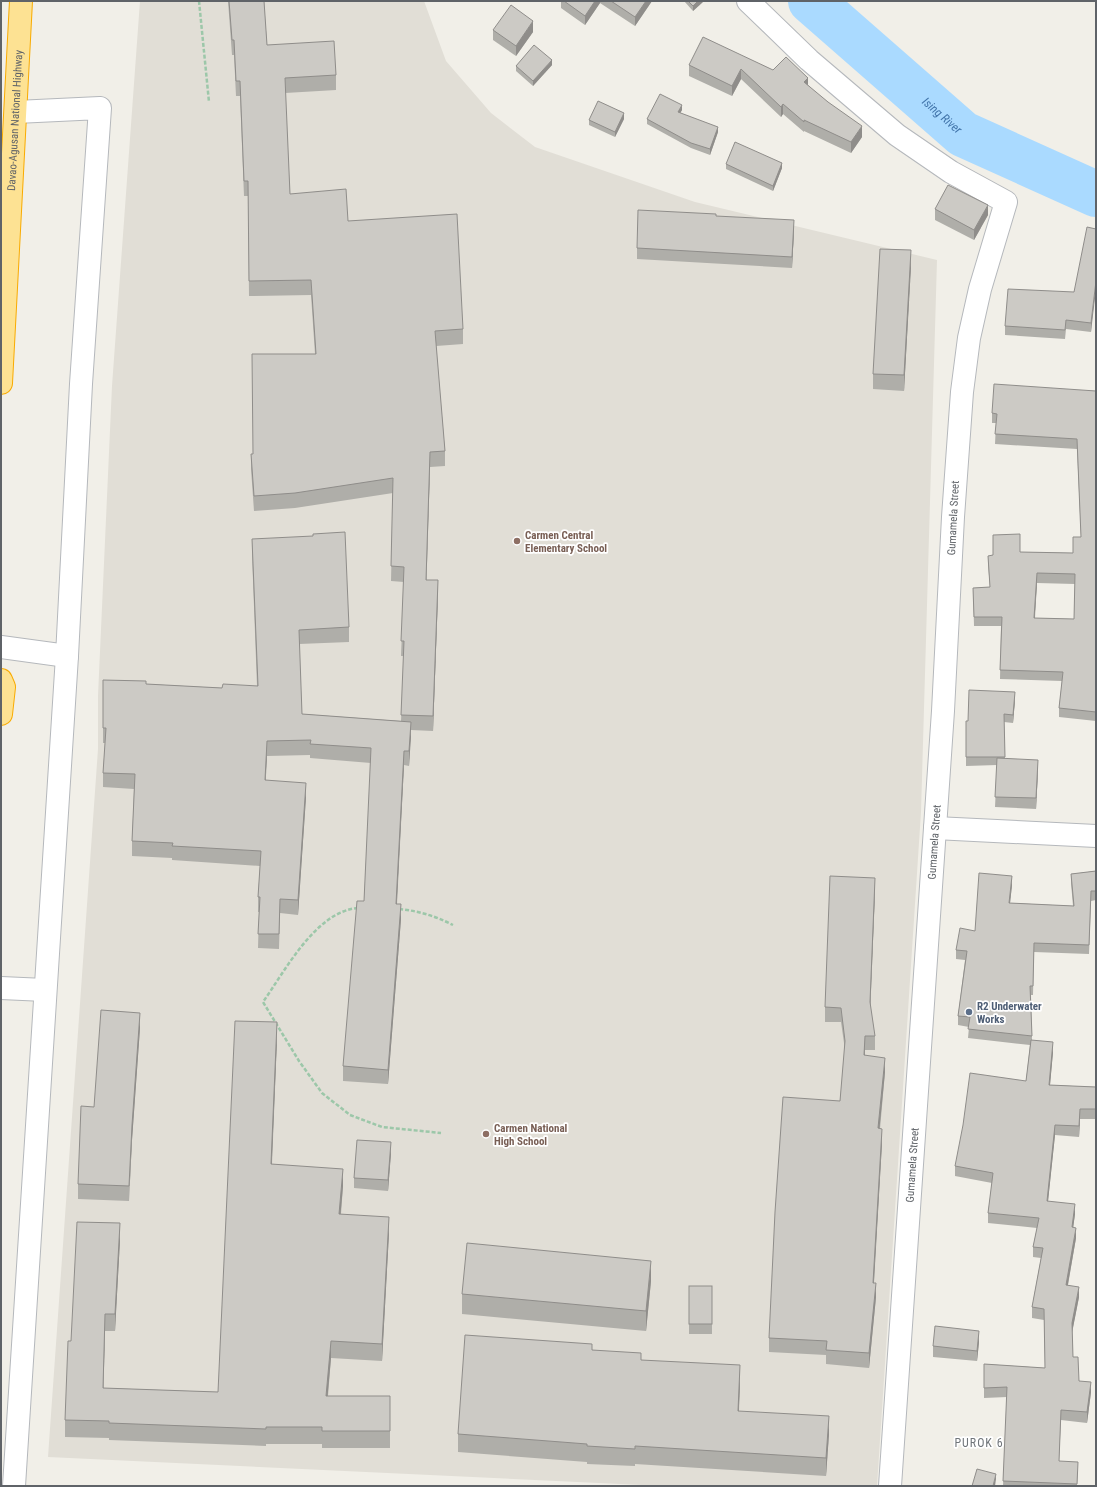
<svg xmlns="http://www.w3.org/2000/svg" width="1097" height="1487" font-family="'Roboto Condensed',sans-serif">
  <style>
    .education { fill: #e1ded6 }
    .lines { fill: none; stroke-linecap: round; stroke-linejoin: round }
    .river { stroke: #aadaff; stroke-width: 46 }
    .minor-casing { stroke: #b5b8bc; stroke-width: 24 }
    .highway-casing { stroke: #f9ab00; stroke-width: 24 }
    .path { stroke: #9cc7a9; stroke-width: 2.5; stroke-dasharray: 4 2; stroke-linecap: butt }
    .minor { stroke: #fff; stroke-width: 22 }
    .highway { stroke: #fde293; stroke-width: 22 }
    .wall { fill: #afaea9; fill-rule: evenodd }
    .shaded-wall { fill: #8f8d8a }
    .building { fill: #cccac5; stroke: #8f8d8a; fill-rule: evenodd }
    .education-dot { fill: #8d6e63; stroke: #fff; stroke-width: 1.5 }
    .service-dot { fill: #5c6f8a; stroke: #fff; stroke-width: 1.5 }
    .labels { text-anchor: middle; stroke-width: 3.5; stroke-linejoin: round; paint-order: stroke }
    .street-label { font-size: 11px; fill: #5f6368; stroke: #fff }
    .education-label { font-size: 11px; font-weight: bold; fill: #785e54; stroke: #fff; text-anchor: start }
    .service-label { font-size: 11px; font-weight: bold; fill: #4e5e75; stroke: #fff; text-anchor: start }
    .water-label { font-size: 12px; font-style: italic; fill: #4174aa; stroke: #fff }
    .neighbourhood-label { font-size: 12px; letter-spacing: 1px; fill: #70757a; stroke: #fff }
  </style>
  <rect width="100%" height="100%" fill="#f1efe8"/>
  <polygon class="education" points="140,1 424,1 446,61 491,113 535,147 695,202 937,260 921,812 877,1486 663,1486 48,1457 98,749 98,696 112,386"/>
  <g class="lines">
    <path class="river" id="s1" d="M811,1L963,134L1096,194"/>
    <defs>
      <g id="minor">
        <polyline points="748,1 809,60 897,135 951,172 1006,202 980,289 969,338 962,392 953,517 943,711 890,1486"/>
        <polyline points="1,647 67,656"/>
        <polyline points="935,828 1096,836"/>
        <polyline points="1,988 45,990"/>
        <polyline points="14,1486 67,656 81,384 100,108 16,112"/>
      </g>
      <g id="highway">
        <path id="s2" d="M1,383L21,1"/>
        <polyline points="1,680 4,687 1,714"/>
      </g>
    </defs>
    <use href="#minor" class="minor-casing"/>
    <use href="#highway" class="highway-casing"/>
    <g class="path">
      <polyline points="199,1 209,102"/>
      <path d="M358,908C316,911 285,971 263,1002L299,1061L322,1093L350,1115L382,1127L441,1133"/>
      <path d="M399,909C419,911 435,916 453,925"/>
    </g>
    <use href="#minor" class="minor"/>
    <use href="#highway" class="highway"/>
  </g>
  <g class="wall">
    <polygon points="228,1 264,1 267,45 336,75 336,90 285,93 290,194 348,221 463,329 463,344 436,346 445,451 445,466 430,467 426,580 438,595 433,731 411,730 409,766 404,765 397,904 401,919 388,1084 343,1081 343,1066 364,901 371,763 310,758 310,755 267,756 265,780 306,797 298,915 280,913 279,949 258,948 259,912 258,912 258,897 260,866 172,860 172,858 132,856 132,841 134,789 103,787 103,773 105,743 103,743 103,680 146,684 222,688 257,686 252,554 252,539 349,627 349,642 299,644 302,714 401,721 404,656 401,656 404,582 391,581 393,493 295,508 254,511 251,469 251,454 253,454 315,354 311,295 249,296 248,196 244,196 240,96 236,96 234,55 232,55"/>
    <polygon points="561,1 652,1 635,26 600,3 585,25 561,8"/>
    <polygon points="684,1 704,1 693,11"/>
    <polygon points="493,30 533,32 516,56 493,40"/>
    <polygon points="552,65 533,86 516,71 516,66"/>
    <polygon points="689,65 773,70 808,85 862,137 851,153 804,131 804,132 783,114 781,117 741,79 732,96 689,76"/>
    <polygon points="682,110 680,113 718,132 710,155 691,148 647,124 647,119"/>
    <polygon points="624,119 615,137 589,125 589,120"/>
    <polygon points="726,164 782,168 773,191 726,169"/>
    <polygon points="935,209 988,215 974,240 935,220"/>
    <polygon points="1096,229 1091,332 1066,329 1065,339 1005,335 1005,326 1074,292"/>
    <polygon points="794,231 792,268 637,259 637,248"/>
    <polygon points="911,266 904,391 873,389 873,374"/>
    <path d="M1096,391V721L1059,717V708L1062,681L1000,679L1001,626H974L973,588L990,587L988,565V556L1020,552L1073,553L1081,537L1077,449L995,444L996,423H992V413ZM1037,583L1075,584L1074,619L1035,618Z"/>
    <polygon points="1015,700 1013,723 1004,722 1005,759 1038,771 1036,809 995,807 997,765 966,766 966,721 968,721"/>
    <polygon points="1096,871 1096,900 1091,901 1089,954 1034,952 1033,995 1031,995 1032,1040 1053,1052 1050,1085 1096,1087 1096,1119 1080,1119 1079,1137 1055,1135 1048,1201 1075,1214 1073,1227 1076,1238 1068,1285 1079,1297 1072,1332 1073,1357 1079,1381 1091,1392 1087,1423 1061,1420 1059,1461 1078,1472 1077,1486 1003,1486 1007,1397 984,1398 984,1364 1045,1368 1044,1320 1032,1318 1032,1307 1041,1258 1033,1257 1033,1247 1037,1228 988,1223 988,1213 992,1183 955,1176 955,1166 1026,1081 1030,1045 968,1038 969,1027 958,1025 958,1016 965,960 956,959 956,950 975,931 1012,885 1010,903 1073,906 1071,883 1071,874"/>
    <polygon points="875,892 870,1005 875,1036 875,1050 865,1050 865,1055 885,1072 880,1129 882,1143 874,1283 876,1297 869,1368 826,1364 826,1355 769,1352 769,1338 840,1101 845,1050 841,1022 825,1022 825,1007"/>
    <polygon points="140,1028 132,1140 129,1201 78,1199 78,1184 94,1107"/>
    <polygon points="277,1039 272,1164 343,1186 341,1214 389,1233 382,1361 331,1358 328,1396 390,1396 390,1448 322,1448 322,1444 266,1444 266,1446 109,1440 109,1438 65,1437 65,1420 71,1341 120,1240 115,1331 105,1331 103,1388 218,1392"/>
    <polygon points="391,1153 388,1191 354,1188 354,1178"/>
    <polygon points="651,1281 646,1331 462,1314 462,1294"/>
    <rect x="689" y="1286" width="23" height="48"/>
    <polygon points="979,1342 977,1361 933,1357 933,1346"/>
    <polygon points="592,1350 740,1383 739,1411 829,1434 826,1476 635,1464 635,1466 587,1464 587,1462 458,1452 458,1434"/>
  </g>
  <g class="shaded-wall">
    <polygon points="595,1 600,1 600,3 585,25 585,16"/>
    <polygon points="646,1 652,1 635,26 635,17"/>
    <polygon points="698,1 704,1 693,11 693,6"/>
    <polygon points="533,21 533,32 516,56 516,46"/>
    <polygon points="552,60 552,65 533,86 533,81"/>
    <polygon points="741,69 741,79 732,96 732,86"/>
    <polygon points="808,78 808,88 804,82"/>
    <polygon points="783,104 783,114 781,117 781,107"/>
    <polygon points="682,105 682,110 678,117 678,112"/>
    <polygon points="624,113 624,119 615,137 615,132"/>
    <polygon points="862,126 862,137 851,153 851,142"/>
    <polygon points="718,127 718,132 710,155 710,149"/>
    <polygon points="782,163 782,168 773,191 773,186"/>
    <polygon points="988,205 988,215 974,240 974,230"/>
    <polygon points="794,220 794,231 792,268 792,257"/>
    <polygon points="911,250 911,266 904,391 904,375"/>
    <polygon points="1096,281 1096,290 1091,332 1091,323"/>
    <polygon points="430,452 430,467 426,595 426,580"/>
    <polygon points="1037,573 1037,583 1034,627 1034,618"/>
    <polygon points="438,580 438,595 433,731 433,716"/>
    <polygon points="1015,692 1015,700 1013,723 1013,715"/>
    <polygon points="411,722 411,737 409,766 409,751"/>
    <polygon points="267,741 267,756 265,794 265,780"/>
    <polygon points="404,751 404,765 396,918 396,904"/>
    <polygon points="1038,760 1038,771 1036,809 1036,798"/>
    <polygon points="306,783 306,797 298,915 298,900"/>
    <polygon points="1012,876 1012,885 1009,912 1009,903"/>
    <polygon points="875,878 875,892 870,1016 870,1002"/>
    <polygon points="401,904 401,919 388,1084 388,1070"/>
    <polygon points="140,1013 140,1028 132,1140 129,1201 132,1125"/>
    <polygon points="277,1022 277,1039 271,1181 271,1164"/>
    <polygon points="865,1036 865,1050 864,1069 864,1055"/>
    <polygon points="1053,1042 1053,1052 1049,1096 1049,1085"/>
    <polygon points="885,1058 885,1072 878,1143 878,1128"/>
    <polygon points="1080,1109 1080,1119 1079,1137 1079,1126"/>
    <polygon points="1055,1125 1055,1135 1047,1211 1047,1201"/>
    <polygon points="882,1129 882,1143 873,1297 873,1283"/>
    <polygon points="391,1142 391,1153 388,1191 388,1180"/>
    <polygon points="343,1169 343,1186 339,1231 339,1214"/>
    <polygon points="1075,1204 1075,1214 1072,1237 1072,1227"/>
    <polygon points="389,1217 389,1233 382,1361 382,1344"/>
    <polygon points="120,1223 120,1240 115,1331 115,1314"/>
    <polygon points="1076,1228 1076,1238 1066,1295 1066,1285"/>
    <polygon points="651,1261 651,1281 646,1331 646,1311"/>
    <polygon points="876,1283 876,1297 869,1368 869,1353"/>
    <polygon points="1079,1287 1079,1297 1072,1333 1072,1323"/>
    <polygon points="105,1314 105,1331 103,1405 103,1388"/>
    <polygon points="979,1331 979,1342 977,1361 977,1351"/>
    <polygon points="331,1341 331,1358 326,1413 326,1396"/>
    <polygon points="740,1365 740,1383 738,1428 738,1411"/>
    <polygon points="1091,1382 1091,1392 1087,1423 1087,1412"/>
    <polygon points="829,1416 829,1434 826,1476 826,1458"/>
    <polygon points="996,1474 996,1479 995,1486 993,1486"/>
  </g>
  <g class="building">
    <polygon points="229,1 264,1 267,45 334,41 336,75 285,78 290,194 346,189 348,221 457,214 463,329 435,331 445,451 430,452 426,580 438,580 433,716 401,715 404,641 401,641 404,567 391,566 393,478 295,493 254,496 251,454 253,454 252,354 316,354 311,280 249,281 248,181 244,181 240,81 236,81 234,40 232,40"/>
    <polygon points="564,1 595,1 585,16"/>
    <polygon points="611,1 646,1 635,17"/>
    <polygon points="688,1 698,1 693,6"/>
    <polygon points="511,5 533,21 516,46 493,30"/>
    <polygon points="703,37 773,70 786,57 808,78 804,82 828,102 862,126 851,142 804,120 804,122 783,104 781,107 741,69 732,86 689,65"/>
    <polygon points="534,45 552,60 533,81 516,66"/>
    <polygon points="660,94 682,105 678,112 718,127 710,149 691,143 647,119"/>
    <polygon points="598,101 624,113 615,132 589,120"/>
    <polygon points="735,142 782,163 773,186 726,164"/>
    <polygon points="948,185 988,205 974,230 935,209"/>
    <polygon points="638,210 716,214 716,216 794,220 792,257 637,248"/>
    <polygon points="1087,227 1096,229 1096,281 1091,323 1066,320 1065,330 1005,326 1008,289 1074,292"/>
    <polygon points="880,249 911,250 904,375 873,374"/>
    <path d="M994,384L1096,391V712L1059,708L1063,672L1000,670L1002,617H974L973,588L990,587L988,556L993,555V535L1020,534V552L1073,553V537H1081L1077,439L995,434L997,414L992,413ZM1037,573L1075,574L1074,619L1034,618Z"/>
    <polygon points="345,532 349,627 299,630 302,714 411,722 409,751 404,751 396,904 401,904 388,1070 343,1066 357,901 364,901 371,748 310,744 311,740 267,741 265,780 306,783 298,900 280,899 279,934 258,934 260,897 258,897 261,851 172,846 173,843 132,841 135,774 103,773 106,728 103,728 103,680 146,681 146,684 222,688 223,684 258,686 252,539 313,536 313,534"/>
    <polygon points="969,690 1015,692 1013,715 1004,714 1005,757 966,757 966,721 968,721"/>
    <polygon points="997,758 1038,760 1036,798 995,797"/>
    <polygon points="1096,871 1096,891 1091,891 1089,945 1034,943 1033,986 1030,986 1032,1036 968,1029 970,1017 958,1016 967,951 956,950 960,928 975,931 979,873 1012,876 1009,903 1074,906 1071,874"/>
    <polygon points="830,876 875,878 870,1002 875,1036 865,1036 864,1055 885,1058 878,1128 882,1129 873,1283 876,1283 869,1353 826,1350 827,1341 769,1338 775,1212 783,1097 840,1101 845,1041 841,1008 825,1007"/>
    <polygon points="101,1010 140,1013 132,1125 129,1186 78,1184 81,1106 94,1107"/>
    <polygon points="235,1021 277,1022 271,1164 343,1169 339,1214 389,1217 382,1344 331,1341 326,1396 390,1396 390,1431 322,1431 322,1427 266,1427 266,1429 109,1423 109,1421 65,1420 68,1341 71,1341 77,1222 120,1223 115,1314 105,1314 103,1388 218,1392"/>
    <polygon points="1031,1040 1053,1042 1049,1085 1096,1087 1096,1109 1080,1109 1079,1126 1055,1125 1047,1201 1075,1204 1072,1227 1076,1228 1066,1285 1079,1287 1072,1323 1073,1357 1078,1357 1079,1381 1091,1382 1087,1412 1061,1410 1059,1461 1078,1462 1077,1484 1003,1481 1007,1387 984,1388 984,1364 1045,1368 1044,1309 1032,1307 1043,1248 1033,1247 1039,1218 988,1213 993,1173 955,1166 963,1125 970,1073 1026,1081"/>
    <polygon points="357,1140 391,1142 388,1180 354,1178"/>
    <polygon points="467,1243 651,1261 646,1311 462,1294"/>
    <rect x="689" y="1286" width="23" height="38"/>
    <polygon points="935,1326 979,1331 977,1351 933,1346"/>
    <polygon points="465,1335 592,1344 592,1350 641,1353 641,1360 740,1365 738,1411 829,1416 826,1458 635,1446 635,1449 587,1446 587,1444 458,1434"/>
    <polygon points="977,1469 996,1474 993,1486 972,1486"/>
  </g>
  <g class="education-dot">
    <circle cx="517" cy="541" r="4"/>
    <circle cx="486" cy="1134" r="4"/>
  </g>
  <circle class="service-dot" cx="969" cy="1012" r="4"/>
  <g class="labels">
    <g class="street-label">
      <text dy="4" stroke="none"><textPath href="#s2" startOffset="263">Davao-Agusan National Highway</textPath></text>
      <text transform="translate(953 518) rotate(-87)" y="4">Gumamela Street</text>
      <text transform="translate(934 842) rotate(-86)" y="4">Gumamela Street</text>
      <text transform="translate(912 1165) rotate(-86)" y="4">Gumamela Street</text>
    </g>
    <g class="education-label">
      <text x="525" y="539">Carmen Central<tspan x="525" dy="13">Elementary School</tspan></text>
      <text x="494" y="1132">Carmen National<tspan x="494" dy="13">High School</tspan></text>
    </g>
    <g class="service-label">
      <text x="977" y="1010">R2 Underwater<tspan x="977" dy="13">Works</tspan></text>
    </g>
    <g class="water-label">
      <text dy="4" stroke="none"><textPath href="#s1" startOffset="174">Ising River</textPath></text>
    </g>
    <g class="neighbourhood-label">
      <text x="979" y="1447">PUROK 6</text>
    </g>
  </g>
  <rect width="1097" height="1487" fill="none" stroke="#5f6368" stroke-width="4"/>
</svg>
